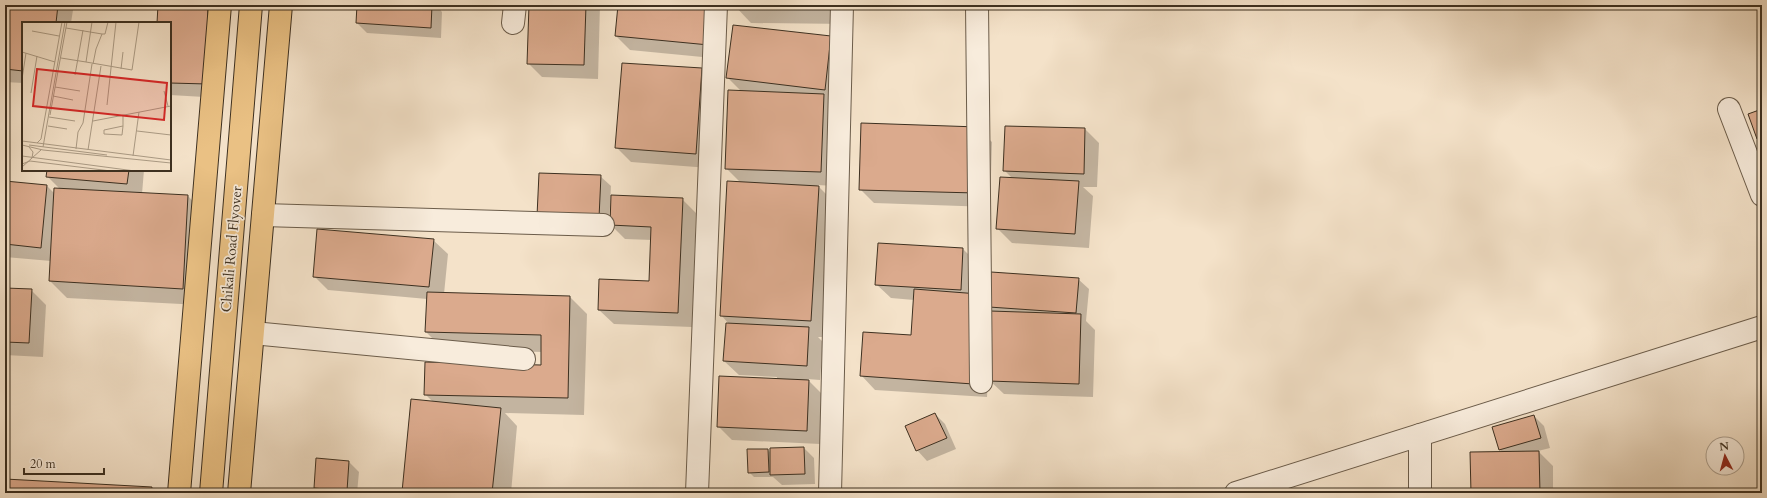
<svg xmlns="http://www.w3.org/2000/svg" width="1767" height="498" font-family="Cardo,serif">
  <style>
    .shadow { fill: #0003 }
    .building { fill: #dbaa8d; stroke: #3d3020 }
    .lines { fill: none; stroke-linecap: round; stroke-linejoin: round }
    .minor-casing { stroke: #6b5c4a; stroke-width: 24 }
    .major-casing { stroke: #3d3020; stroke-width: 24 }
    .minor { stroke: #f8ecdc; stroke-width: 22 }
    .major { stroke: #eac184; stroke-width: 22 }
    .labels { text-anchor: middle; stroke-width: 3.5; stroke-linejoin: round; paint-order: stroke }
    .street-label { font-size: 14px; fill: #3d3020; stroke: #f8ecdc }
    .inset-road { fill: none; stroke: #ab9b85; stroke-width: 1 }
    .view { fill: #d62828; fill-opacity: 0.15; stroke: #d62828; stroke-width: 2 }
    .inset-edge { fill: none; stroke: #3d3020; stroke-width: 2 }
  </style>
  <rect width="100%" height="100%" fill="#f4e2c9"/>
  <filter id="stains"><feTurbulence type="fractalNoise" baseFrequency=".005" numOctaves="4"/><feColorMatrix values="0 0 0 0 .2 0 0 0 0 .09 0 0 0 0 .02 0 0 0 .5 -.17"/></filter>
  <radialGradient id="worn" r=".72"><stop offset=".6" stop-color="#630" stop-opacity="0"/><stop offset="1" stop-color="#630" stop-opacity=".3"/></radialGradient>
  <g class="shadow">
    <polygon points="5,5 68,5 73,10 71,23 23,23 23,83 5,82"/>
    <polygon points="159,5 222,5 221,98 170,95 170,23 158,23"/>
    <polygon points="358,5 436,5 442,12 441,38 367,33 357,23"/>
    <polygon points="530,5 600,5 598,79 542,77 528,63"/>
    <polygon points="619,5 728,5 723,59 630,50 616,36"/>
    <polygon points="734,5 847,5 847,24 751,23"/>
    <polygon points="830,37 835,186 817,185 836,204 828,337 818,337 823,342 820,380 807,379 823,395 820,444 732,440 718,426 777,379 777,377 739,375 724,361 729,324 721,315 741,183 726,168 741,91 728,78"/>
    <polygon points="623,64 702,69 716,84 709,168 631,162 617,148"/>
    <polygon points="1762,110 1762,142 1758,138"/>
    <polygon points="977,128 992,142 990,207 874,203 860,189"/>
    <polygon points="1085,129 1099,143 1097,187 1083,187 1093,196 1089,248 1012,243 997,228 1012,178 1004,170"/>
    <polygon points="48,170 144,170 142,194 188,196 205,214 200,305 67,298 50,281 51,261 5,257 5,182 47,186 55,194 60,189 48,177"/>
    <polygon points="600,176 611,186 609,228 538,215"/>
    <polygon points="682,199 696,213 692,327 614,324 599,310 650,282 652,240 625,239 611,225"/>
    <polygon points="433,240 448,254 444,294 570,297 587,314 584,415 505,413 517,426 511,493 403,493 411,400 433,402 425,394 542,366 542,352 443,349 426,332 427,299 328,290 314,276"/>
    <polygon points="963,249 977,263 975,295 1078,279 1089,289 1086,321 1095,330 1093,397 1004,394 988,379 987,397 875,390 861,375 911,336 914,300 891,298 876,284"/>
    <polygon points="5,289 31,290 46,305 43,357 5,355"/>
    <polygon points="935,414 945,424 956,449 927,461 917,450"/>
    <polygon points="1534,416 1544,426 1550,448 1538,451 1553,466 1553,493 1472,493 1503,453 1499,449"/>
    <polygon points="804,448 814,458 815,484 782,485 773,477 754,477 749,472 768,450 771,453"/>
    <polygon points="349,462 359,472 357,493 320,493 315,488"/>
    <polygon points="5,480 151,488 156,493 5,493"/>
  </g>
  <g class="building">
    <polygon points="5,5 58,5 56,23 23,23 23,71 5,69"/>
    <polygon points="158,5 208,5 207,84 170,83 170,23 157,23"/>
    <polygon points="357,5 432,5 431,28 356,23"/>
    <polygon points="529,5 586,5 584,65 527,64"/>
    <polygon points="618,5 713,5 709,45 615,36"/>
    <polygon points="733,5 830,5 830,8 733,7"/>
    <polygon points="733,25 831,36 825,90 726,78"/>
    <polygon points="622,63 702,68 696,154 615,148"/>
    <polygon points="728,90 824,94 821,172 725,169"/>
    <polygon points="1762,109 1762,139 1761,137 1757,139 1748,114"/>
    <polygon points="861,123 978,127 976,193 859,190"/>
    <polygon points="1005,126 1085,128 1084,174 1003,171"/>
    <polygon points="47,170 129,170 127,184 46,177"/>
    <polygon points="539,173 601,175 599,218 537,216"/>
    <polygon points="1000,177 1079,181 1075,234 996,229"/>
    <polygon points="5,181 47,185 41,248 5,244"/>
    <polygon points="727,181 819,186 811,321 720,316"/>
    <polygon points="54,188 188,195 183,289 49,281"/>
    <polygon points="611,195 683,198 678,313 598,310 599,279 649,281 651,227 610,225"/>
    <polygon points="317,229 434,239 429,287 313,277"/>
    <polygon points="878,243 963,248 961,290 875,285"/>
    <polygon points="991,272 1079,278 1076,313 989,307"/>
    <polygon points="5,288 32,289 29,343 5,342"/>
    <polygon points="914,289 979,294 973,384 860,376 863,332 911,335"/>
    <polygon points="427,292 570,296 568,398 424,395 425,362 541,365 541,335 425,332"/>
    <polygon points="990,311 1081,314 1079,384 988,381"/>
    <polygon points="726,323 809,327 807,366 723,361"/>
    <polygon points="719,376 809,380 807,431 717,427"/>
    <polygon points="411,399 501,408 492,493 402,492"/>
    <polygon points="935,413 947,438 916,451 905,426"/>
    <polygon points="1534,415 1541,438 1499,450 1492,427"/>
    <polygon points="804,447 805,474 770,475 770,448"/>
    <polygon points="747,449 768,449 769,472 748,473"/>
    <polygon points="1539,451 1540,493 1471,493 1470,452"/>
    <polygon points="316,458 349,461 347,491 314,488"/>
    <polygon points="5,479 152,487 151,493 5,493"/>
  </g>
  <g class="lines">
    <defs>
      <g id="minor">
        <polyline points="977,5 981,382"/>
        <polyline points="513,23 515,5"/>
        <polyline points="1729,109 1762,195"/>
        <polyline points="263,215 603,225"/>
        <polyline points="253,333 524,359"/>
        <polyline points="697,493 716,5"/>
        <polyline points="830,493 842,5"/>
        <polyline points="1236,493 1762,327"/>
        <polyline points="1420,493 1420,435"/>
      </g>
      <g id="major">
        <polyline points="179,493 220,5"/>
        <polyline points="211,493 251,5"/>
        <polyline points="239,493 281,5"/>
      </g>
    </defs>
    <use href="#minor" class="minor-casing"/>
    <use href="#major" class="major-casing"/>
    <use href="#minor" class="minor"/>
    <use href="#major" class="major"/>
  </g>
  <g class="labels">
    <g class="street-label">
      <text transform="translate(231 249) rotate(-85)" y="5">Chikali Road Flyover</text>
    </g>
  </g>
  <g transform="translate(22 22)">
    <rect width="149" height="149" fill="#f4e2c9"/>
    <path class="inset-road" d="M70,0L64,40L110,48L117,0M44,6L80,12M10,9L37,14M0,30L33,40M39,36L64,40M71,42L74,27L80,12H83L86,0M99,47L101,30M53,53L61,8M0,57L4,31M33,65L58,69M142,69L146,84M9,71L15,34M31,74L51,78M85,83L94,0M28,93L45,0M27,95L53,99M71,99L149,84M26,104L45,107M101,104L82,108V112L100,113L101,104V94M115,109L149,113M0,119L149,138M15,121L19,117L40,0M0,123L21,128L149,141M7,123L85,133M21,125L43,0M54,127L56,110L61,101L70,42M66,128L79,44M0,134L113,149M111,134L117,90M10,136L19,128M0,142L8,139L89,149M0,145L10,136L11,130L7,125"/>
    <path class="view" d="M15,47L145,61L142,98L11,84Z"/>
    <rect width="149" height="149" class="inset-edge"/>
  </g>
  <rect width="1767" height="498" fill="none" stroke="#f4e2c9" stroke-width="20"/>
  <rect x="6" y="6" width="1755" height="486" fill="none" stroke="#3d3020" stroke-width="2"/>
  <rect x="10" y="10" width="1747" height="478" fill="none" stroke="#3d3020"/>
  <g transform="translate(1725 456) rotate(354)"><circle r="19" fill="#f8ecdc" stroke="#ada191"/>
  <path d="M0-3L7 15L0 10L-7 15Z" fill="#8f2418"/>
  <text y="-6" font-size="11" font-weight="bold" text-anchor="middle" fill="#3d3020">N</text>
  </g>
  <path d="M24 468v6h80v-6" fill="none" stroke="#3d3020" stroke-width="2"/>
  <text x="30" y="468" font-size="12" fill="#3d3020" stroke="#f8ecdc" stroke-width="3" paint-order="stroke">20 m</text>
  <rect width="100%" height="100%" filter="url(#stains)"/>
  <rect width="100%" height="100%" fill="url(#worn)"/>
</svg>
